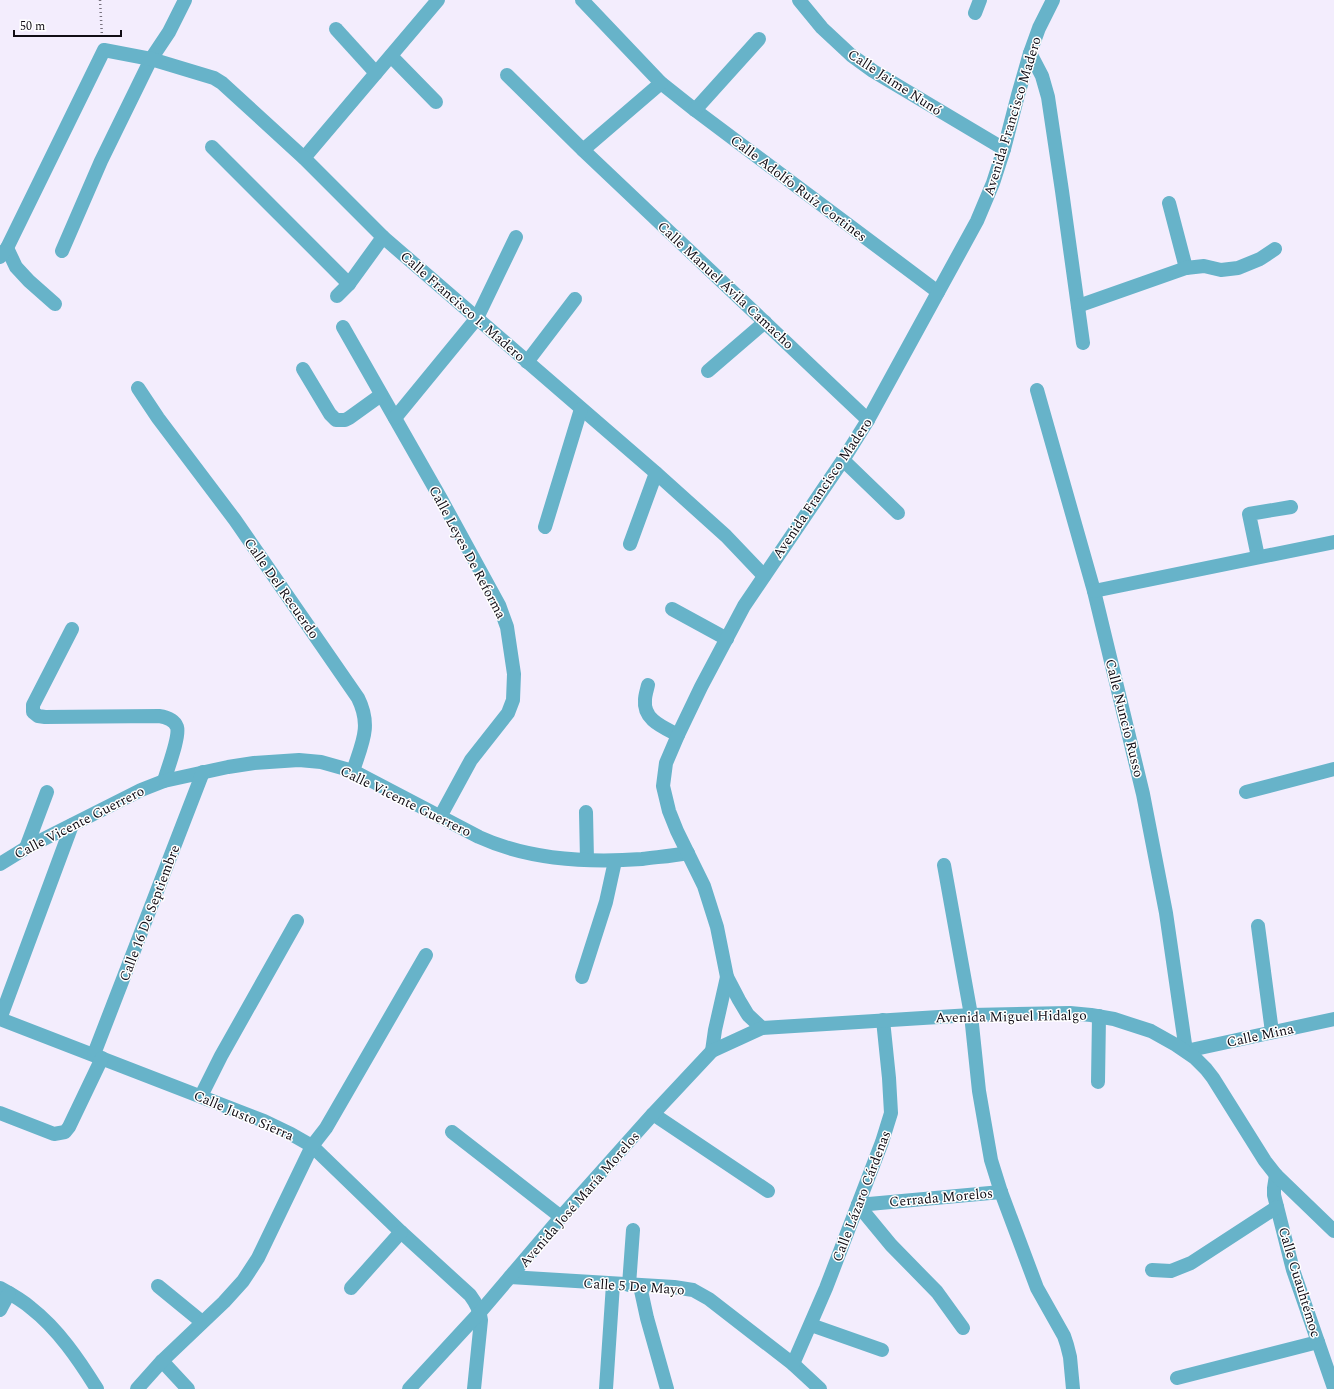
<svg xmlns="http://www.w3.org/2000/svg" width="1334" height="1389" font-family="Spectral,serif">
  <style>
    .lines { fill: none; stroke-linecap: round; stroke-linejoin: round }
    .path { stroke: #77727e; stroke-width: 2.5; stroke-dasharray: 1 3; stroke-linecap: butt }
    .minor { stroke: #67b3c9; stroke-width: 14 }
    .labels { text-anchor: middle; stroke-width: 3; stroke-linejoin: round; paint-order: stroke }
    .street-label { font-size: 14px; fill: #110d15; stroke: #fff }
  </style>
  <rect width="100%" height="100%" fill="#f3edfd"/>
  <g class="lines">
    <polyline class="path" points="100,0 102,37"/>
    <g class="minor">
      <polyline points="582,0 661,83 695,110 938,292"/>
      <polyline points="799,0 822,28 851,55 873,71 1004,149"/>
      <polyline points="975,13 980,0"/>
      <polyline points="336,29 376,73"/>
      <polyline points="1030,53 1042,76 1048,97 1062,191 1083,343"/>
      <polyline points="391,56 436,102"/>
      <polyline points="507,75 583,150 868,420"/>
      <polyline points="695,110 759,39"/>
      <polyline points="212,147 349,284"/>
      <polyline points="583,150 661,83"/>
      <polyline points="304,158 438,0"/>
      <polyline points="1169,203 1186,268"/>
      <polyline points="7,248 16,267 29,281 55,304"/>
      <polyline points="62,251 101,161 151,59 169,32 185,0"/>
      <polyline points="0,257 7,248 104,50 151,59 214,78 222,83 304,158 383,237 656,473 726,536 764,576"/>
      <polyline points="337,296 349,284 383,237"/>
      <polyline points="1078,306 1186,268 1204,266 1221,270 1238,268 1260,259 1275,249"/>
      <polyline points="343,327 441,499 499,605 507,627 514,674 513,700 508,713 471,760 440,817"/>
      <polyline points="527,362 575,299"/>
      <polyline points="303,369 330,414 336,420 345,420 349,418 381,395"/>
      <polyline points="708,371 765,322"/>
      <path d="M138,388L158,418L235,520L358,698C372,726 362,743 353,771"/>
      <polyline points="1037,390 1094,591 1143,794 1166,913 1186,1051 1334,1019"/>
      <polyline points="395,418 477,318 516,237"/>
      <polyline points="843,460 898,513"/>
      <polyline points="545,527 581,409"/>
      <polyline points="630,544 656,473"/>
      <polyline points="1258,557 1249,514 1291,507"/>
      <polyline points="1094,591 1334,542"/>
      <polyline points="672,609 727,639"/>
      <path d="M72,629L33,705V712L38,716L45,717L159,716C166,717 174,719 177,727C180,737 167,770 164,781"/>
      <path d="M648,685C647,690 645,695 645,700C643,720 663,727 678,735"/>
      <polyline points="1246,792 1334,769"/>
      <polyline points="586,812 587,860"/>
      <polyline points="26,848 47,792"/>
      <path d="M0,864L26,848L141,790L164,781L228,767L254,763L299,760L321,762L353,771L479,837C529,860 587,863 642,859C657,857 672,856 688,853"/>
      <polyline points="944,865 971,1015 979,1091 991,1160 1001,1192 1037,1288 1064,1336 1067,1345 1070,1357 1073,1389"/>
      <polyline points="1258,926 1272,1032"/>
      <polyline points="582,977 606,902 615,861"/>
      <path d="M0,1019L264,1121L291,1134L312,1146L401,1232L470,1295C476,1303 480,1310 481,1320L474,1389"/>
      <polyline points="0,1019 72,825"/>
      <polyline points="762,1028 748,1015 739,1000 727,977 717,927 704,886 677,831 669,811 663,786 666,763 678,735 701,687 744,606 843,460 868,420 977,221 993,183 1004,149 1018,95 1030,53 1039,28 1053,0"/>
      <polyline points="712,1051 715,1030 727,977"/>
      <polyline points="94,1054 203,772"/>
      <polyline points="1098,1082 1099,1016"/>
      <polyline points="201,1096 221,1056 297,921"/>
      <polyline points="0,1113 54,1134 65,1132 69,1127 102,1058"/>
      <polyline points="653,1114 768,1191"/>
      <polyline points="452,1132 561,1217"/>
      <polyline points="1276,1175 1274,1188 1274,1195 1293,1270 1334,1388"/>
      <polyline points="858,1205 891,1245 937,1292 963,1328"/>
      <polyline points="858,1205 1001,1192"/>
      <polyline points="1152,1270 1171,1271 1191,1263 1277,1207"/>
      <polyline points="510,1277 674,1287 693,1290 709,1299 793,1364 820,1389"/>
      <polyline points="629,1285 633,1230"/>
      <polyline points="158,1286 202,1322"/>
      <polyline points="640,1286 647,1318 667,1389"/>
      <path d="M0,1288C11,1294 22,1300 31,1308C58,1329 79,1360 97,1389"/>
      <polyline points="351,1288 401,1232"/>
      <polyline points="0,1310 9,1293"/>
      <polyline points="811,1325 882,1350"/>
      <polyline points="162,1361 188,1389"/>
      <polyline points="793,1364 826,1288 882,1142 891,1113 889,1078 883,1020"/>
      <polyline points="1177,1378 1318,1342"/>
      <polyline points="137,1389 162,1361 224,1302 243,1281 258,1258 312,1146 326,1128 426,955"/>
      <polyline points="409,1389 481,1311 561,1217 653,1114 712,1051 762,1028 971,1015 1070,1013 1091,1015 1114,1019 1151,1031 1176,1045 1195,1058 1206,1069 1213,1078 1265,1161 1276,1175 1334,1231"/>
      <polyline points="606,1389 613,1284"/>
    </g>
  </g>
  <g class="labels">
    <g class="street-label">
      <text transform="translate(895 82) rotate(33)" y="5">Calle Jaime Nunó</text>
      <text transform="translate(1012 116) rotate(-73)" y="5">Avenida Francisco Madero</text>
      <text transform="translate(799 188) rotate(37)" y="5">Calle Adolfo Ruíz Cortines</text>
      <text transform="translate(726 285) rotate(43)" y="5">Calle Manuel Ávila Camacho</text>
      <text transform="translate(463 306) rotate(41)" y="5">Calle Francisco I. Madero</text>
      <text transform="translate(822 488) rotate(-56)" y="5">Avenida Francisco Madero</text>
      <text transform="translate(468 552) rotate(62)" y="5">Calle Leyes De Reforma</text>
      <text transform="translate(282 588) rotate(55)" y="5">Calle Del Recuerdo</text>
      <text transform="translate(1125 718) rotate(76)" y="5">Calle Nuncio Russo</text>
      <text transform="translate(406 801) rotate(26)" y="5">Calle Vicente Guerrero</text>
      <text transform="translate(79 822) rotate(-27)" y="5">Calle Vicente Guerrero</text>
      <text transform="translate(149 913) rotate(-69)" y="5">Calle 16 De Septiembre</text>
      <text transform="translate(1011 1016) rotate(-1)" y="5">Avenida Miguel Hidalgo</text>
      <text transform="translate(1260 1035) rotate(-12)" y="5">Calle Mina</text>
      <text transform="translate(244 1115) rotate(23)" y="5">Calle Justo Sierra</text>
      <text transform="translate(861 1196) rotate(-69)" y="5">Calle Lázaro Cárdenas</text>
      <text transform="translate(941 1197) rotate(-5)" y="5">Cerrada Morelos</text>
      <text transform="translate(579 1199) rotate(-49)" y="5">Avenida José María Morelos</text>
      <text transform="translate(1300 1282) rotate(73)" y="5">Calle Cuauhtémoc</text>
      <text transform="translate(634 1286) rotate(4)" y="5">Calle 5 De Mayo</text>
    </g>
  </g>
  <path d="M14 30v6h107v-6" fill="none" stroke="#110d15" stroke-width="2"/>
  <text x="20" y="30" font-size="12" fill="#110d15" stroke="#ffffff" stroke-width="3" paint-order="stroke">50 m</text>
</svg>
